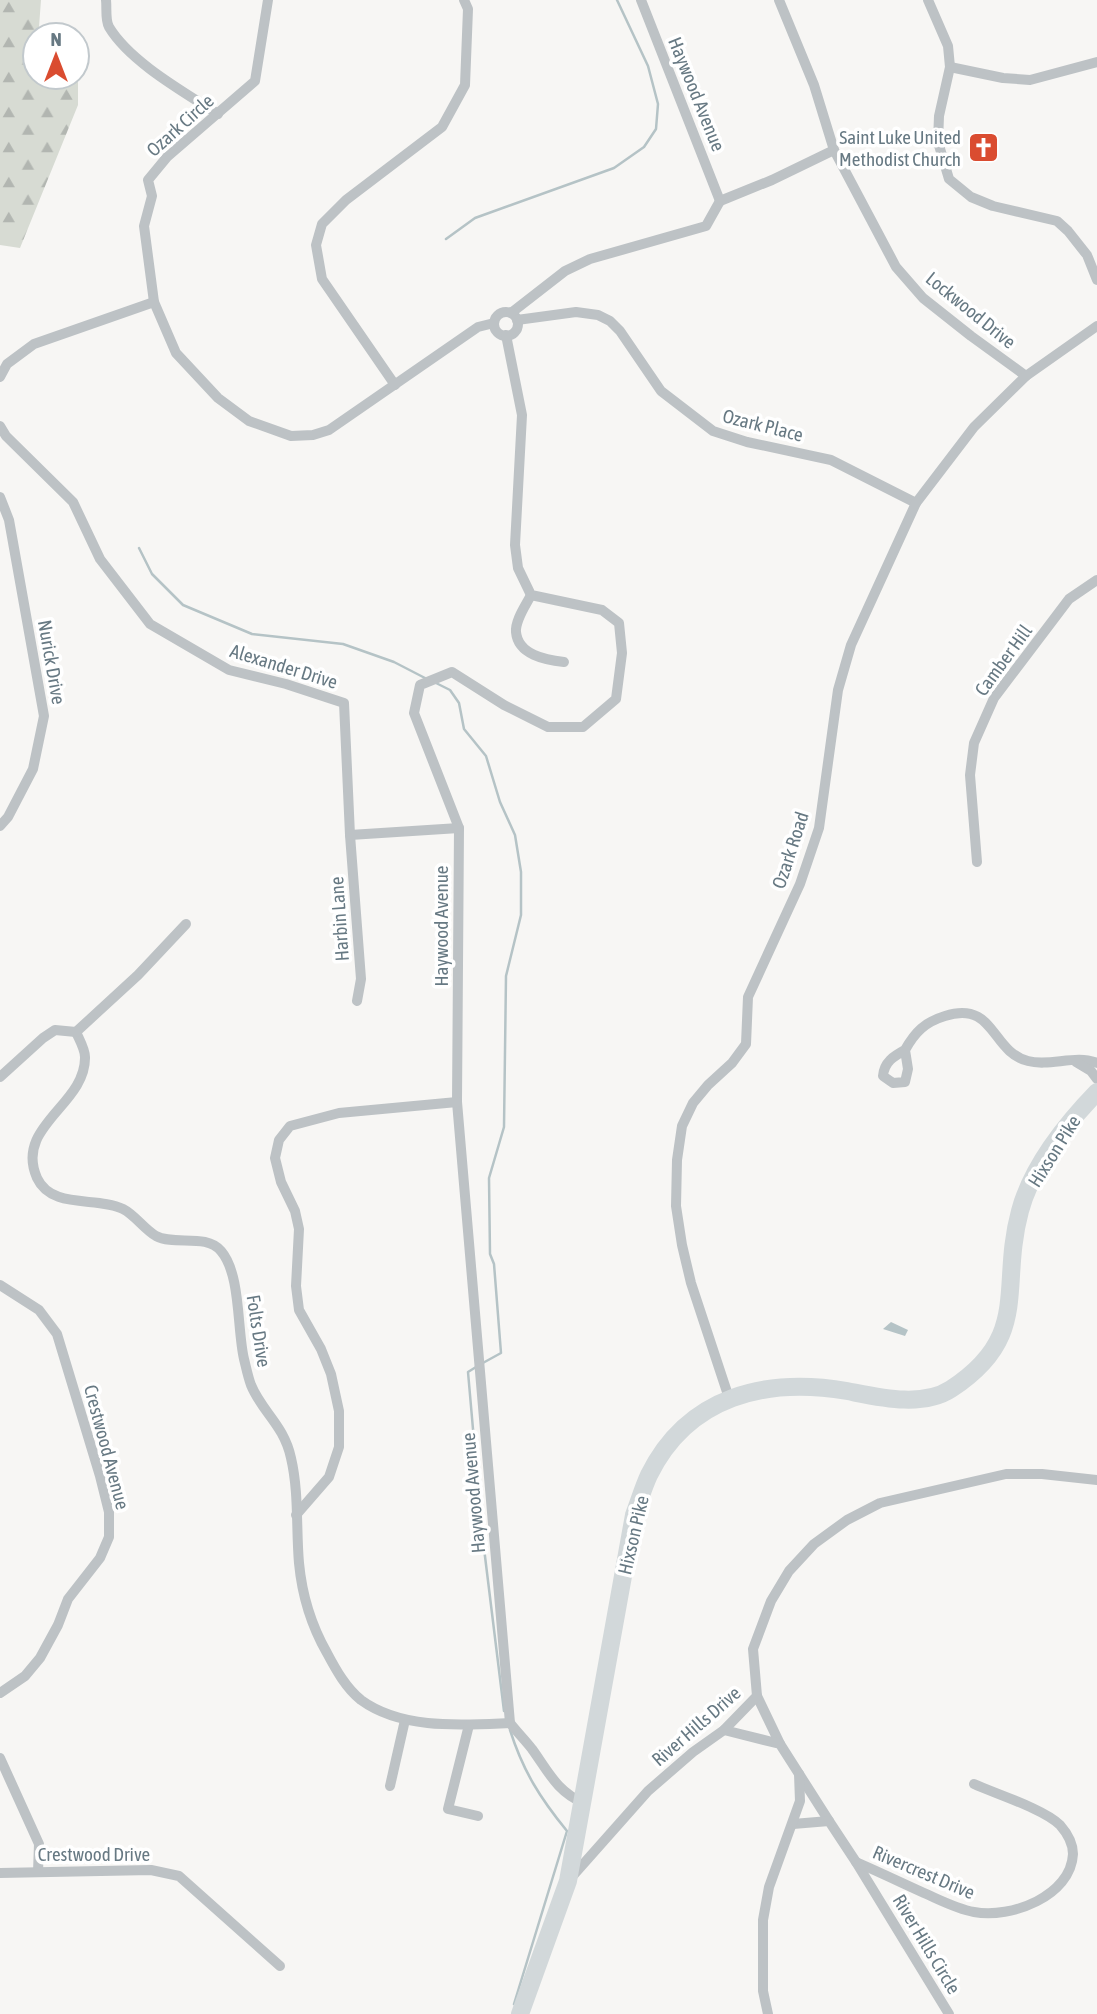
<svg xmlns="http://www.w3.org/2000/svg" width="1097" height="2014" font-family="'Asap Condensed',sans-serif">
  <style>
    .forest { fill: url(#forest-firs) }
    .water { fill: url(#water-ripples) }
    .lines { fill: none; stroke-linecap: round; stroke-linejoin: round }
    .stream { stroke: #b5c3c6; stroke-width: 2.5 }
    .minor { stroke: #bdc2c5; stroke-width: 10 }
    .primary { stroke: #d2d8da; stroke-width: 18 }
    .labels { text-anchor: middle; stroke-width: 7; stroke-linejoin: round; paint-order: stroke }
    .street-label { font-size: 19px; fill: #677983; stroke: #fff }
    .poi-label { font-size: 19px; fill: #677983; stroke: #fff; text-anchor: end }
  </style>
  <defs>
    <pattern id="forest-firs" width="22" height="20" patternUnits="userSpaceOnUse" patternTransform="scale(1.75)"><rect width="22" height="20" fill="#d7dbd3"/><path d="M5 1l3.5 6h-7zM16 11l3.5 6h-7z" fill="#b2b6b1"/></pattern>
    <pattern id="water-ripples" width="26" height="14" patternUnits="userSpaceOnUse" patternTransform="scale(1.75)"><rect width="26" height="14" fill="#b5c3c6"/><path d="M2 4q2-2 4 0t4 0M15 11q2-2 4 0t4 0" fill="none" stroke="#97a3a6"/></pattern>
  </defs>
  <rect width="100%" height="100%" fill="#f7f6f4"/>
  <polygon class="forest" points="0,0 41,0 39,27 41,35 35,35 35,77 77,77 78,65 78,105 20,248 0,245"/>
  <polygon class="water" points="891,1322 908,1330 905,1336 883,1329"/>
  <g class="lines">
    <g class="stream">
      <polyline points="446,239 475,218 614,168 644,147 656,129 658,104 648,66 617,0"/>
      <polyline points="139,548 152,574 183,605 252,634 343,644 394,662 425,678"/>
      <polyline points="434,682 450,690 459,703 464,729 486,756 500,802 515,835 521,872 521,915 506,976 504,1127 489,1178 490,1254 494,1264 501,1353 481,1364"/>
      <polyline points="476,1367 468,1372 482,1532 504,1711"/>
      <path d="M510,1730C523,1771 540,1798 567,1831L514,2004"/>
    </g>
    <g class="minor">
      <path d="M106,0C107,8 105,20 109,27C130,62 184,92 218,114"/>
      <polyline points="268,0 255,81 167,157 148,180 152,196 144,226 154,302 176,353 218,398 249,421 291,436 313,435 329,430 478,327 494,323"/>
      <polyline points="641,0 720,201"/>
      <polyline points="779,0 814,85 834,150 896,267 923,298 971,336 1026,376"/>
      <polyline points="928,0 948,46 950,67 939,116 938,142 949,179 971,197 993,206 1057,221 1068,231 1087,255 1097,280"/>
      <polyline points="950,67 1003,78 1030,80 1097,62"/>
      <polyline points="720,201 772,180 834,150"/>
      <circle cx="506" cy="324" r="12"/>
      <polyline points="511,313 565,271 590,259 706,226 720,201"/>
      <polyline points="517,320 576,312 598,315 610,321 620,331 661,391 713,431 747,442 831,460 916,503"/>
      <path d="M506,335L522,415L515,545L518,568L531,595L602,610L619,623L622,653L616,699L583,727H548L504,705L452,672L420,685L414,713L459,828L457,1102L510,1723C517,1732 525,1740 532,1749C548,1771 557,1792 584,1803"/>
      <polyline points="0,377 7,364 34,344 154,302"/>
      <polyline points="395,385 322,279 316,245 322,224 346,200 442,127 465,85 468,9 464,0"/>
      <polyline points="0,426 6,436 73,502 100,559 150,624 229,670 286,684 344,703 350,835 361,979 357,1001"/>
      <polyline points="0,497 9,520 44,716 33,769 8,817 0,826"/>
      <path d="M531,595C526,605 515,620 516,632C518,655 546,660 564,662"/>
      <polyline points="350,835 459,828"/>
      <polyline points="977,862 970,775 974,743 994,698 1069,599 1097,580"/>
      <path d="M76,1032C79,1039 85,1049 85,1057C86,1105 14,1126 37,1178C52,1210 97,1196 123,1209C135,1215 144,1229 156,1236C175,1246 206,1233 221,1251C241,1274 237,1330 244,1359C246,1367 248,1377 251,1385C262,1412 284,1425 291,1458C299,1492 296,1529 299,1563C302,1595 311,1625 327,1653C336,1670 346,1688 361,1700C402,1730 462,1725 510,1723"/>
      <polyline points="76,1032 138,975 186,924"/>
      <path d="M905,1050C894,1056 884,1062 883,1076L893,1083L905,1082L908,1069L905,1050C915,1032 925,1022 945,1016C995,1000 991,1052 1028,1061C1050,1067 1076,1054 1097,1063"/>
      <polyline points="1076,1062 1091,1071 1097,1079"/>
      <polyline points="0,1077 43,1038 55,1030 76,1032"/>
      <polyline points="0,1285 39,1310 57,1334 100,1476 109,1512 109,1537 100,1558 68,1599 58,1625 40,1658 25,1676 0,1693"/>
      <polyline points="729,1398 691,1283 682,1245 676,1206 677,1160 682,1126 693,1103 708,1085 732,1063 746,1044 748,997 800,884 819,828 838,690 851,645 916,503 974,427 1026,376 1097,326"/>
      <polyline points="296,1515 329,1477 339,1447 339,1411 331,1374 321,1349 299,1310 296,1286 299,1229 295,1211 281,1182 275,1158 279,1140 290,1126 339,1113 457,1102"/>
      <polyline points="757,1696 780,1744"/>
      <polyline points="469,1725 448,1809 478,1816"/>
      <polyline points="724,1730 780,1744 829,1821"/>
      <polyline points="0,1758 39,1844 38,1872"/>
      <polyline points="390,1786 405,1720"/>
      <polyline points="793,1824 829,1821 856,1862 949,2014"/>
      <path d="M856,1862C879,1872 902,1883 924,1893C940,1900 957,1909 974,1912C1011,1919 1071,1896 1073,1854C1073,1843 1067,1833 1060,1825C1044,1809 996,1794 974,1784"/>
      <polyline points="0,1873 151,1870 179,1876 280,1966"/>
      <polyline points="570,1879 648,1791 693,1752 724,1730 757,1696 753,1649 771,1601 789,1571 814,1544 847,1520 880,1503 1006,1474 1042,1474 1097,1480"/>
      <polyline points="768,2014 763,1991 763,1920 769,1887 800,1801 799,1774"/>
    </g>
    <path class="primary" d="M520,2014L568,1881L634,1515C639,1502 643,1488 649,1475C688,1396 766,1377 847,1391C878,1397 922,1408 951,1389C1032,1336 999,1288 1020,1211C1032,1166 1065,1125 1097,1092"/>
  </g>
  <defs>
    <symbol id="church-square" viewBox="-11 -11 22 22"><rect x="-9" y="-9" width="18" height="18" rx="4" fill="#da4c30" stroke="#fff"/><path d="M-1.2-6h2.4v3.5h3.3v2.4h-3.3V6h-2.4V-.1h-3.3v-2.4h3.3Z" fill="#fff"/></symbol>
  </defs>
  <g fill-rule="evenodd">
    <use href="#church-square" x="966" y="130" width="35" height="35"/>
  </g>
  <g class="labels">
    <g class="street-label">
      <text transform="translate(697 94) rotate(68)" y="7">Haywood Avenue</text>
      <text transform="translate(180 125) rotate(-42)" y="7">Ozark Circle</text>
      <text transform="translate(971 310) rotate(39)" y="7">Lockwood Drive</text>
      <text transform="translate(763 425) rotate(14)" y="7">Ozark Place</text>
      <text transform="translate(1003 660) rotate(-54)" y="7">Camber Hill</text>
      <text transform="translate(52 662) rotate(80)" y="7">Nurick Drive</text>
      <text transform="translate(284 666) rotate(17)" y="7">Alexander Drive</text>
      <text transform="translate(790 850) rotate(-72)" y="7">Ozark Road</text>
      <text transform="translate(339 919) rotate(-94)" y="7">Harbin Lane</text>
      <text transform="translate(441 926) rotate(-90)" y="7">Haywood Avenue</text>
      <text transform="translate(1054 1151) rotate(-58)" y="7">Hixson Pike</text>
      <text transform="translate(259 1331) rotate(81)" y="7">Folts Drive</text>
      <text transform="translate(107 1447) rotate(75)" y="7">Crestwood Avenue</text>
      <text transform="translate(473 1493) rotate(-95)" y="7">Haywood Avenue</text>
      <text transform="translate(633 1535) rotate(-77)" y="7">Hixson Pike</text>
      <text transform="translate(696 1726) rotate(-41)" y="7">River Hills Drive</text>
      <text x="94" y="1861">Crestwood Drive</text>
      <text transform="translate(924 1872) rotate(23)" y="7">Rivercrest Drive</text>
      <text transform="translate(927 1944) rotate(59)" y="7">River Hills Circle</text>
    </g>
    <g class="poi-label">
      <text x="961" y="144">Saint Luke United<tspan x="961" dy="22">Methodist Church</tspan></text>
    </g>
  </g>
  <g transform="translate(56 56)"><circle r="33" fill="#ffffff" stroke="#c2c9cd" stroke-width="2"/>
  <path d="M0-5L12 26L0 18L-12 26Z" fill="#da4c30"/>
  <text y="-10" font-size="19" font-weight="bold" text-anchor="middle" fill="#677983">N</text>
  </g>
</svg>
